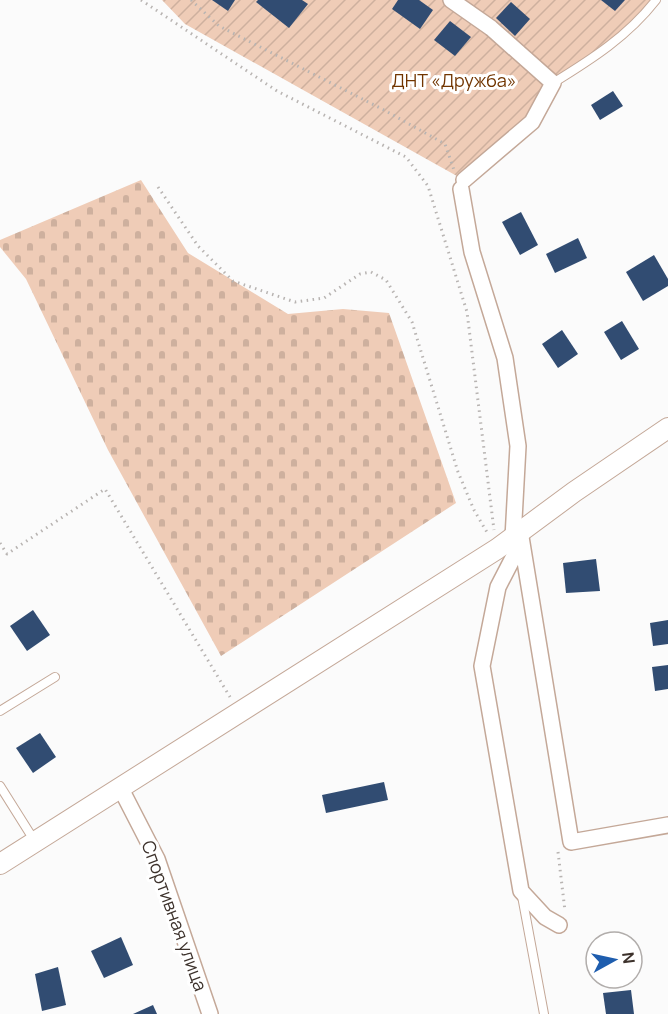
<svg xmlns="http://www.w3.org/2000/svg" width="668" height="1014" font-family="Manrope,sans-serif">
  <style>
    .cemetery { fill: url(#cemetery-stones) }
    .garden { fill: url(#garden-furrows) }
    .building { fill: #314c72 }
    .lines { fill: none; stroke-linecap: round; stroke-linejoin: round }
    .service-casing { stroke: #c4a898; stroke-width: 10 }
    .minor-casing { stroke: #c4a898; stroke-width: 18 }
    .tertiary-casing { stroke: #c4a898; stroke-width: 22 }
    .path { stroke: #b8b4b2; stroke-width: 3; stroke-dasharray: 1.5 4.5; stroke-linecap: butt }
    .service { stroke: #fff; stroke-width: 8 }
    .minor { stroke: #fff; stroke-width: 15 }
    .tertiary { stroke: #fff; stroke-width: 20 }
    .labels { text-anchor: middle; stroke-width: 6; stroke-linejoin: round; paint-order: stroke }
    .park-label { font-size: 18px; fill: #713500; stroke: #fff }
    .street-label { font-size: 18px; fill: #3d322c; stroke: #fff }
  </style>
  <defs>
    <pattern id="cemetery-stones" width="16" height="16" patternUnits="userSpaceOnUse" patternTransform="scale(1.5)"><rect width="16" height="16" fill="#efccb7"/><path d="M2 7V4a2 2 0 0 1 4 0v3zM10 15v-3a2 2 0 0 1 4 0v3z" fill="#ceb09e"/></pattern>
    <pattern id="garden-furrows" width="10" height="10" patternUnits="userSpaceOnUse" patternTransform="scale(1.5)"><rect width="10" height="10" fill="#efccb7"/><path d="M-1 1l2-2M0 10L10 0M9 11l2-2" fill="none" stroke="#ceb09e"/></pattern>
  </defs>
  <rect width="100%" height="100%" fill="#fbfbfb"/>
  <polygon class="cemetery" points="141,180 188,253 288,314 343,309 389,313 456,503 221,656 108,450 26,279 0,247 0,240"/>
  <polygon class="garden" points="162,0 656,0 642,18 553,83 532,122 464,180 185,24"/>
  <g class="building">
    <polygon points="212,0 235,0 228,11"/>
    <polygon points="258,0 302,0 308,4 289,28 256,2"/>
    <polygon points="398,0 419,0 433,10 420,29 392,9"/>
    <polygon points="601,0 625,0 615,11"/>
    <polygon points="511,2 530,19 515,36 496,18"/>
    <polygon points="450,21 471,37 455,56 434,40"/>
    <polygon points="613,91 623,106 600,120 591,105"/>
    <polygon points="521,212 538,245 520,255 502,222"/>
    <polygon points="578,238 587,258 555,273 546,254"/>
    <polygon points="654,255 668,279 668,286 643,301 626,272"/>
    <polygon points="622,321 639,349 621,360 604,332"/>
    <polygon points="562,330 578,354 558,368 542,344"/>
    <polygon points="596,559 600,591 566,593 563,563"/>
    <polygon points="33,610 50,635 27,651 10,626"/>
    <polygon points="668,620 668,644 653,646 650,623"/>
    <polygon points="668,665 668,689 655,691 652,667"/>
    <polygon points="40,733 56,757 33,773 16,748"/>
    <polygon points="384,782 388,800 326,813 322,795"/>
    <polygon points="121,937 133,965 104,978 91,951"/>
    <polygon points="58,967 66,1005 42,1011 35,974"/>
    <polygon points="631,990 634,1014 606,1014 603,993"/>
    <polygon points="153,1005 157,1014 133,1014"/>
  </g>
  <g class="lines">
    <defs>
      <g id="service">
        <path d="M553,83C592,59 628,36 656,0"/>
        <polyline points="0,711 55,677"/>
        <polyline points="0,786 34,840"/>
        <polyline points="522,896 544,1014"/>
      </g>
      <g id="minor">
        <polyline points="451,0 491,28 553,83 532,122 464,180"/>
        <polyline points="461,189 472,252 505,358 518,446 513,538 514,556 498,587 482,666 521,891 545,917 559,925"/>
        <polyline points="521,537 571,842 668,825"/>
        <polyline points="120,787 157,859 210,1014"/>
      </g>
      <polyline id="tertiary" points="0,864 497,549 574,492 668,428"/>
    </defs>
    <use href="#service" class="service-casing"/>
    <use href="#minor" class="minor-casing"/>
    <use href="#tertiary" class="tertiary-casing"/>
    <g class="path">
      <polyline points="141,0 277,91 406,157 428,186 467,312 494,530"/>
      <polyline points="191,0 219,26 384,110 445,144 454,170"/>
      <polyline points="158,187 198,246 233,281 295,302 324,298 360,274 371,272 386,280 412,322 458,472 474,510 488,534"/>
      <polyline points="0,543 7,554 105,489 230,697"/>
      <polyline points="558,852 565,911"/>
    </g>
    <use href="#service" class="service"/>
    <use href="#minor" class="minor"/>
    <use href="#tertiary" class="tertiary"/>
  </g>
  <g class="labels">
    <g class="park-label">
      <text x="454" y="87">ДНТ «Дружба»</text>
    </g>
    <g class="street-label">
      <text transform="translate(174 916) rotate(70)" y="6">Спортивная улица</text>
    </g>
  </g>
  <g transform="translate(614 960) rotate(82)"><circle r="28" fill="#ffffff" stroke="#b1adab" stroke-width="1.5"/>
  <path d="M0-4.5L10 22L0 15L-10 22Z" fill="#1e5dae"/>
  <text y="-9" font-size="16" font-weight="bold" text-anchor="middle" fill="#3d322c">N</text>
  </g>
</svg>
